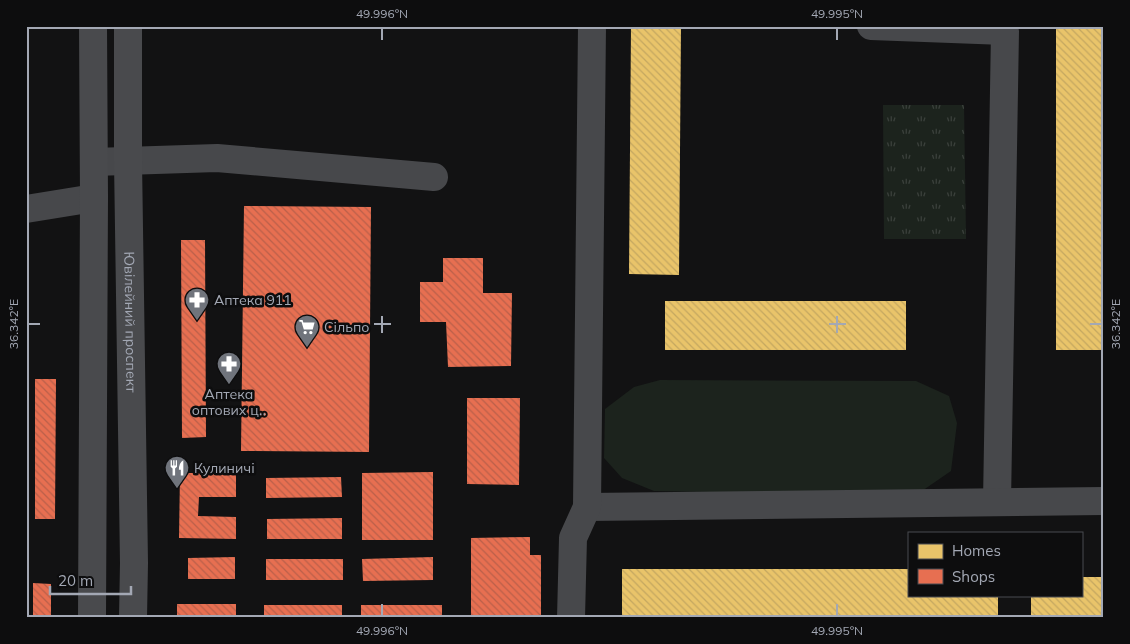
<svg xmlns="http://www.w3.org/2000/svg" width="1130" height="644" font-family="Mulish,sans-serif">
  <style>
    .grass { fill: url(#grass-tufts) }
    .garden { fill: #1c231d }
    .homes { fill: url(#homes-back-hatch) }
    .shops { fill: url(#shops-back-hatch) }
    .lines { fill: none; stroke-linecap: round; stroke-linejoin: round }
    .minor { stroke: #47484b; stroke-width: 28 }
    .major { stroke: #494a4d; stroke-width: 28 }
    .ticks { fill: none; stroke: #a3a8b4; stroke-width: 2 }
    .labels { text-anchor: middle; stroke-width: 5; stroke-linejoin: round; paint-order: stroke }
    .poi-label { font-size: 14px; fill: #a3a8b4; stroke: #0d0d0e; text-anchor: start }
    .street-label { font-size: 14px; fill: #a3a8b4; stroke: #0d0d0e }
    .neatline { fill: none; stroke: #a3a8b4; stroke-width: 2 }
    .ticks-label { font-size: 12px; text-anchor: middle; fill: #a3a8b4 }
  </style>
  <defs>
    <pattern id="grass-tufts" width="24" height="20" patternUnits="userSpaceOnUse" patternTransform="scale(1.25)"><rect width="24" height="20" fill="#1c231d"/><path d="M3 7l-1-3M5 7V3M7 7l1-3M15 17l-1-3M17 17v-4M19 17l1-3" fill="none" stroke="#3a403b"/></pattern>
    <pattern id="homes-back-hatch" width="6" height="6" patternUnits="userSpaceOnUse" patternTransform="scale(1.25)"><rect width="6" height="6" fill="#e9c46a"/><path d="M-1 5l2 2M0 0l6 6M5-1l2 2" fill="none" stroke="#c4a760"/></pattern>
    <pattern id="shops-back-hatch" width="6" height="6" patternUnits="userSpaceOnUse" patternTransform="scale(1.25)"><rect width="6" height="6" fill="#e76f51"/><path d="M-1 5l2 2M0 0l6 6M5-1l2 2" fill="none" stroke="#ba604a"/></pattern>
  </defs>
  <rect width="100%" height="100%" fill="#121213"/>
  <polygon class="grass" points="883,105 964,105 966,239 884,239"/>
  <polygon class="garden" points="660,380 916,381 949,396 957,423 951,471 919,493 886,495 654,491 622,478 604,458 605,409 634,387"/>
  <g class="homes">
    <polygon points="631,26 681,26 679,275 629,274"/>
    <rect x="1056" y="26" width="48" height="324"/>
    <rect x="665" y="301" width="241" height="49"/>
    <polygon points="622,569 909,569 909,595 998,595 998,618 622,618"/>
    <polygon points="1081,577 1104,577 1104,618 1031,618 1031,595 1081,595"/>
  </g>
  <g class="shops">
    <polygon points="244,206 371,207 369,452 241,451"/>
    <polygon points="181,240 205,240 206,437 182,438"/>
    <polygon points="443,258 483,258 483,293 512,293 511,366 448,367 446,322 420,322 420,282 443,282"/>
    <polygon points="35,379 56,379 55,519 35,519"/>
    <polygon points="467,398 520,398 519,485 467,484"/>
    <polygon points="433,472 433,540 362,540 362,473"/>
    <polygon points="180,473 236,473 236,497 199,497 198,516 236,517 236,539 179,538"/>
    <polygon points="341,477 342,497 266,498 266,478"/>
    <polygon points="342,518 342,539 267,539 267,519"/>
    <polygon points="530,537 530,555 541,555 541,618 471,618 471,538"/>
    <polygon points="235,557 235,579 188,579 188,558"/>
    <polygon points="433,557 433,580 363,581 362,559"/>
    <rect x="266" y="559" width="77" height="21"/>
    <polygon points="33,583 51,584 51,618 33,618"/>
    <rect x="177" y="604" width="59" height="14"/>
    <rect x="264" y="605" width="78" height="13"/>
    <rect x="361" y="605" width="81" height="13"/>
  </g>
  <g class="lines">
    <g class="minor">
      <polyline points="871,26 1005,31 997,502"/>
      <polyline points="94,162 217,158 434,177"/>
      <polyline points="26,209 94,198"/>
      <polyline points="587,507 1104,501"/>
      <polyline points="571,618 573,538 587,507 592,26"/>
    </g>
    <g class="major">
      <path id="s1" d="M128,26V161L134,563L133,618"/>
      <polyline points="92,618 94,198 93,26"/>
    </g>
  </g>
  <path class="ticks" d="M382,28V40M837,28V40M382,316V333M837,316V333M28,324H40M374,324H391M829,324H846M1090,324H1102M382,604V616M837,604V616"/>
  <defs>
    <symbol id="pharmacy-pin" viewBox="-11 -11 22 30"><path d="M0 17L-7.5 6A9.5 9.5 0 1 1 7.5 6Z" fill="#70747c" stroke="#0d0d0e"/><path d="M-2-6h4v4h4v4h-4v4h-4v-4h-4v-4h4Z" fill="#fff"/></symbol>
    <symbol id="supermarket-pin" viewBox="-11 -11 22 30"><path d="M0 17L-7.5 6A9.5 9.5 0 1 1 7.5 6Z" fill="#70747c" stroke="#0d0d0e"/><path d="M-6-5.5h2.5l.6 2H6L4.5 2H-2.5L-4.4-4H-6ZM-1.5 3.2a1.3 1.3 0 1 0 .1 0ZM3 3.2a1.3 1.3 0 1 0 .1 0Z" fill="#fff"/></symbol>
    <symbol id="restaurant-pin" viewBox="-11 -11 22 30"><path d="M0 17L-7.5 6A9.5 9.5 0 1 1 7.5 6Z" fill="#70747c" stroke="#0d0d0e"/><path d="M-5-6h1v4h1v-4h1v4h1v-4h1v5L-1.5 .5V6h-2V.5L-5-1ZM5-6V6H3V1.5H1.5Q1.5-4 5-6Z" fill="#fff"/></symbol>
  </defs>
  <g fill-rule="evenodd">
    <use href="#pharmacy-pin" x="183" y="286" width="28" height="38"/>
    <use href="#supermarket-pin" x="293" y="313" width="28" height="38"/>
    <use href="#pharmacy-pin" x="215" y="350" width="28" height="38"/>
    <use href="#restaurant-pin" x="163" y="454" width="28" height="38"/>
  </g>
  <g class="labels">
    <g class="poi-label">
      <text x="214" y="305">Аптека 911</text>
      <text x="324" y="332">Сільпо</text>
      <text x="229" y="399" text-anchor="middle">Аптека<tspan x="229" dy="16">оптових ц‥</tspan></text>
      <text x="194" y="473">Кулиничі</text>
    </g>
    <g class="street-label">
      <text dy="5" stroke="none"><textPath href="#s1" startOffset="296">Ювілейний проспект</textPath></text>
    </g>
  </g>
  <rect width="1130" height="644" fill="none" stroke="#0d0d0e" stroke-width="55"/>
  <rect x="908" y="532" width="175" height="65" fill="#0d0d0e" stroke="#494b50"/>
  <rect x="918" y="544" width="25" height="15" fill="#e9c46a" stroke="#494b50"/>
  <text x="952" y="556" font-size="15" fill="#a3a8b4">Homes</text>
  <rect x="918" y="569" width="25" height="15" fill="#e76f51" stroke="#494b50"/>
  <text x="952" y="582" font-size="15" fill="#a3a8b4">Shops</text>
  <path d="M50 586v8h81v-8" fill="none" stroke="#a3a8b4" stroke-width="2.5"/>
  <text x="58" y="586" font-size="15" fill="#a3a8b4" stroke="#0d0d0e" stroke-width="4" paint-order="stroke">20 m</text>
  <rect x="28" y="28" width="1074" height="588" class="neatline"/>
  <g class="ticks-label">
    <text x="382" y="18">49.996°N</text>
    <text x="837" y="18">49.995°N</text>
    <text transform="translate(1116 324) rotate(-90)" y="4">36.342°E</text>
    <text transform="translate(14 324) rotate(-90)" y="4">36.342°E</text>
    <text x="382" y="635">49.996°N</text>
    <text x="837" y="635">49.995°N</text>
  </g>
</svg>
